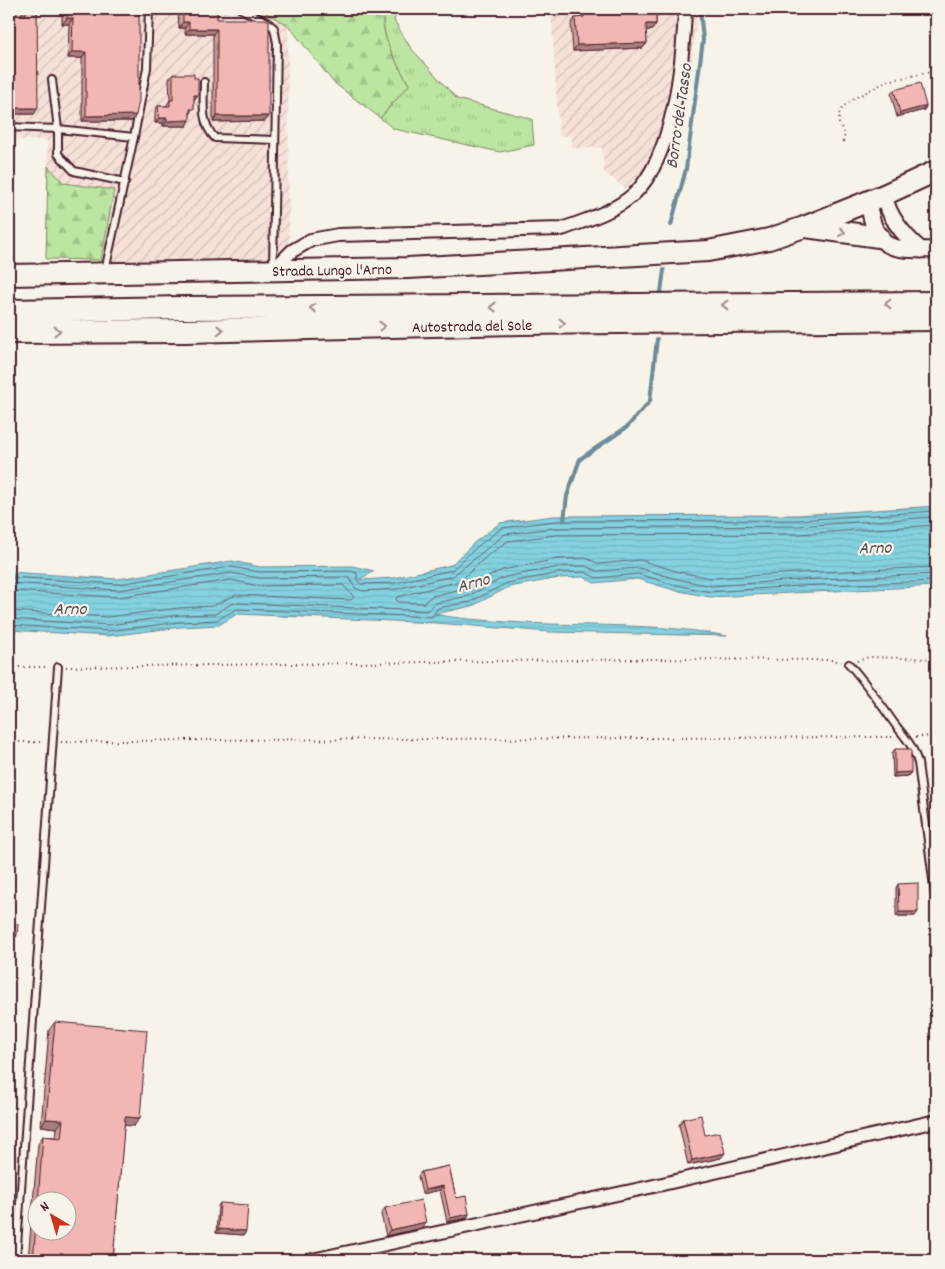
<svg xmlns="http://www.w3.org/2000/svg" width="945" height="1269" font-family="Dekko,sans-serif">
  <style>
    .industrial { fill: url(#industrial-furrows) }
    .grass { fill: url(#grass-tufts); stroke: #828266 }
    .forest { fill: url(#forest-firs); stroke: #828266 }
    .water { fill: url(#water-rules); stroke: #6d8a98 }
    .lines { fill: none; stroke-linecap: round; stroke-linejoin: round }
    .shore { stroke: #616774; stroke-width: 1 }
    .stream { stroke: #6d8a98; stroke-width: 4 }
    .service-casing { stroke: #4a1f2b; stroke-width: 10 }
    .minor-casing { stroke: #4a1f2b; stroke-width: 16 }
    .tertiary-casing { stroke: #4a1f2b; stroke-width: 19 }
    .primary-casing { stroke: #4a1f2b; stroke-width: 24 }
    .motorway-casing { stroke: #4a1f2b; stroke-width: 26 }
    .path { stroke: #4a1f2b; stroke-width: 2; stroke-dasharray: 1 4; stroke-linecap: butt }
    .service { stroke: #f7f3e8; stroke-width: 6 }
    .minor { stroke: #f7f3e8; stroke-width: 12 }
    .tertiary { stroke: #f7f3e8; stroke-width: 15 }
    .primary { stroke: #f7f3e8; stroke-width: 20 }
    .motorway { stroke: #f7f3e8; stroke-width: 22 }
    .wall { fill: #d09d9b; stroke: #4a1f2b }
    .shaded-wall { fill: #a97f7e; stroke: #4a1f2b }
    .building { fill: #f2b6b4; stroke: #4a1f2b }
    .oneway { stroke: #a0898a }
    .labels { text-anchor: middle; stroke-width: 4.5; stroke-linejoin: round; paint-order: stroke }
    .street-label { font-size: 16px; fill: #4a1f2b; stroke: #f7f3e8 }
    .water-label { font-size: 18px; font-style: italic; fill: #584c58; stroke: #f7f3e8 }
  </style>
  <defs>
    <pattern id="industrial-furrows" width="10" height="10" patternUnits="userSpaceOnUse" patternTransform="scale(1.25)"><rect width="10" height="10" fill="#f6e1d8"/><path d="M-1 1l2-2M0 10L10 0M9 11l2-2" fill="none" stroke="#d4c1ba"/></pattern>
    <pattern id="grass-tufts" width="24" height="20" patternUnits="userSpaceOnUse" patternTransform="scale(1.25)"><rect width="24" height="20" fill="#bbe5a1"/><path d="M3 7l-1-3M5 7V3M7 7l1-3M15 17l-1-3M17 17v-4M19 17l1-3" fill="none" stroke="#a2c48b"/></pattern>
    <pattern id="forest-firs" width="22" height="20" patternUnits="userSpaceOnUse" patternTransform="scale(1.25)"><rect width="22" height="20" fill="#bbe5a1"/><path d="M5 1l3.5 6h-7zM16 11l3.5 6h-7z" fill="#a2c48b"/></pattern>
    <pattern id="water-rules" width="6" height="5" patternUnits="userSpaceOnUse" patternTransform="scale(1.25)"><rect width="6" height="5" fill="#84d2e1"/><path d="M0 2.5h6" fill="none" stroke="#74b4c1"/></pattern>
  </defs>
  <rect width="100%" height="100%" fill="#f7f3e8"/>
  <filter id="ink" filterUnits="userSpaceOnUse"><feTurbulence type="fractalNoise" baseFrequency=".02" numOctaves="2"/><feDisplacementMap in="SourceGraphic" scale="10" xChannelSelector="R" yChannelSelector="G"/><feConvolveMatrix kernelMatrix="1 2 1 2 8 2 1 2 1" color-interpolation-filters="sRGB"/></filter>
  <g filter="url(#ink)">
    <g class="industrial">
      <polygon points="9,9 258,9 288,25 289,262 100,265 114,191 64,183 48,166 47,140 9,140"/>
      <polygon points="551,9 696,9 697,19 687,92 642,171 625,188 604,172 602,148 572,148 572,136 559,136"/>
    </g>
    <path class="grass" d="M383,9H399L394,20L410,47L457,99L532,119L534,145L500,152L394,129L380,118L409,85C396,61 380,38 383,9Z"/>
    <g class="forest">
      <path d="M258,9H383C380,38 396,61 409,85L380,118L333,82L288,25Z"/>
      <polygon points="48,166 64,183 114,190 101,260 46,259"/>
    </g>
    <path class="water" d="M936,506V586L710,597L674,590L637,579L594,583L584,577L559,578L509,587L472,606L435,614C458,619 483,620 507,622C580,627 655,622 727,636L550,632L436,623L237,614L219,625L181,627L109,636L9,630V572L118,579L232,561L260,567L352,566L374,571L359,580L394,578L451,565L475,542L500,523L554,516L798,515Z"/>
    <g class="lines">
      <g class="shore">
        <polyline points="936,525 798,534 556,535 508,541 487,556 460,581 397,597 396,599 398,602 423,603 432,596 466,588 502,570 558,559 586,558 599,564 640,560 679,572 711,578 799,573 936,567"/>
        <polyline points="9,577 118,584 231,567 260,572 351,571 357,573 357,581 361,584 395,583 452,570 478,546 502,528 555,521 798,520 936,511"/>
        <polyline points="9,583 118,590 231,573 260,578 349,577 355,588 363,591 396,589 453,576 505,534 555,528 798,526 936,517"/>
        <polyline points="9,591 118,597 231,580 259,586 343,585 354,597 351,600 235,595 213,606 179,608 108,617 9,611"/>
        <polyline points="9,619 109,625 180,615 215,614 231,604 237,603 427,611 436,603 468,596 505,577 559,567 585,566 597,571 639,568 677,579 711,586 799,580 936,574"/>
        <polyline points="9,625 109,631 180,622 217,620 237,609 432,617 438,608 470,602 507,583 559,573 585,572 596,578 638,574 676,585 710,592 799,586 936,581"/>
      </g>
      <g class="stream">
        <polyline points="671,225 686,169 703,40 700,9"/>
        <polyline points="661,292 664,270"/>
        <polyline points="564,520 567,496 580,459 627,427 650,401 657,339"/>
      </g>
      <defs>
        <g id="service">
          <polyline points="241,9 267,22 274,28 277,43 273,267"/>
          <polyline points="52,80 58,129 58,154 74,171 125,182"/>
          <path d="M204,82C204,102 200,123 215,138L275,140"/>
          <polyline points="9,127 58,129 134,137"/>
          <polyline points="105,271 134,137 147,68 149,9"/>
          <path d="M849,664C866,683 880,703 894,723C906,739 912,743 918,763L936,903"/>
          <polyline points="16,1260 58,667"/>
        </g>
        <g id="minor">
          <path d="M272,271L292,251L311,240L338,235L562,229C586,220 614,212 634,194C674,156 683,61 685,9"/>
          <polyline points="312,1260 645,1188 936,1121"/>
        </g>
        <g id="tertiary">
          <path d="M884,195C889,218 903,235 921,250"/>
          <path d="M868,201C876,253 890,249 936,250"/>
        </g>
        <g id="primary">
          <polyline points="806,227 879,237"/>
          <polyline points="9,275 408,268 708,251 769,239 804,227 884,195 936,171"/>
        </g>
        <g id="motorway">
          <polyline points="9,311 185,308 936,303"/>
          <polyline points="9,332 186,331 520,323 936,319"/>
        </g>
      </defs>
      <use href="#service" class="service-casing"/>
      <use href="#minor" class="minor-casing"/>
      <use href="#tertiary" class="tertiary-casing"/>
      <use href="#primary" class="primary-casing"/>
      <use href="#motorway" class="motorway-casing"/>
      <g class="path">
        <polyline points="843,142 845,134 839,123 839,114 844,106 855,98 887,81 936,71"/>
        <polyline points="857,661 869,657 936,659"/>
        <polyline points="9,667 49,667"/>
        <polyline points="66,667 648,659 832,660 841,662"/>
        <polyline points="916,737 936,736"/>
        <polyline points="9,742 44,742"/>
        <polyline points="61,742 194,740 894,737"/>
      </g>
      <use href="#service" class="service"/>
      <use href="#minor" class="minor"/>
      <use href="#tertiary" class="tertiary"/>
      <use href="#primary" class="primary"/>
      <use href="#motorway" class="motorway"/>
    </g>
    <g class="wall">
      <polygon points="22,9 37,9 34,114 9,114 9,17 22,14"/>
      <polygon points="62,9 139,9 132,121 82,121 82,58 68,58 69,24 62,24"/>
      <polygon points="182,9 217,9 217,19 269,116 265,121 213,122 213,34 185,34 185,28 179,28 178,13"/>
      <polygon points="579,9 656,9 656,24 652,30 646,30 647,43 643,48 573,51 571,24 575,18 580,17"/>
      <polygon points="173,74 194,100 187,126 163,126 163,123 155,123 155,111 158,106 166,106 170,100 169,79"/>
      <polygon points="894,90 926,106 924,110 897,117 891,94"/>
      <polygon points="895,749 911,772 908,776 893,777 892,753"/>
      <polygon points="898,884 915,916 896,916 896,888"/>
      <polygon points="55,1022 134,1126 124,1125 113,1260 28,1260 38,1144 43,1136 56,1137 57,1128 41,1126 49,1030"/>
      <polygon points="683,1119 705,1135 721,1158 688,1165 679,1125"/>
      <polygon points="449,1166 456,1198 469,1214 467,1218 447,1222 440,1190 422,1194 418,1176 421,1172"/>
      <polygon points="220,1203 244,1235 216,1233 218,1206"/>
      <polygon points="385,1208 426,1222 422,1228 386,1236 381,1214"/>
    </g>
    <g class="shaded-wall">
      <polygon points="67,18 73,18 69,24 62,24"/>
      <polygon points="183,22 189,22 185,28 179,28"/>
      <polygon points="646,24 656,24 652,30 642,30"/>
      <polygon points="189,29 217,29 213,34 185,34"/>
      <polygon points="647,43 643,48 573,51 577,45"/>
      <polygon points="72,52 86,52 82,58 68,58"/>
      <polygon points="194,95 198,95 194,100 190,100"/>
      <polygon points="926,106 924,110 897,117 900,113"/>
      <polygon points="9,108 38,108 34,114 9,114"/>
      <polygon points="136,115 132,121 82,121 86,116"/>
      <polygon points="217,116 269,116 265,121 213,122"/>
      <polygon points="159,118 167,118 163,123 155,123"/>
      <polygon points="190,120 187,126 163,126 167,121"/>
      <polygon points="911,772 908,776 893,777 895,773"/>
      <polygon points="899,912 918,912 915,916 896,916"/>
      <polygon points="9,934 17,935 16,937 9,936"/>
      <polygon points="125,1117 140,1118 134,1126 120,1125"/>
      <polygon points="46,1119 63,1120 57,1128 41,1126"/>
      <polygon points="725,1153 721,1158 688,1165 692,1160"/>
      <polygon points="443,1186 440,1190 422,1194 425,1190"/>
      <polygon points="469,1214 467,1218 447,1222 450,1218"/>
      <polygon points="426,1222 422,1228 386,1236 390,1230"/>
      <polygon points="218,1229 246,1231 244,1235 216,1233"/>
    </g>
    <g class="building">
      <polygon points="26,9 37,9 38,108 9,108 9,17 11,14 26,14"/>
      <polygon points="67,9 139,9 139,101 136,115 86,116 86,52 72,52 73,18 67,18"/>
      <polygon points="183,9 217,9 217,19 265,19 269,21 269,116 217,116 217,29 189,29 189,22 183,22"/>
      <polygon points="584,9 656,9 656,24 646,24 647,43 577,45 575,18 584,17"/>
      <polygon points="173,74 194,74 194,78 198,78 198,95 194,95 194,109 190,109 190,120 167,121 167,118 159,118 158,106 170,106 170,100 173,100"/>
      <polygon points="920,83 926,106 900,113 894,90"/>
      <polygon points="895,749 911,749 911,772 895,773"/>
      <polygon points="918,883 918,912 899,912 898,884"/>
      <polygon points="9,924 18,924 17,935 9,934"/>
      <polygon points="55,1022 147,1030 140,1118 125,1117 113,1260 33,1260 38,1203 38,1232 68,1232 68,1202 38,1202 43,1136 61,1138 63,1120 46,1119"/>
      <polygon points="701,1115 705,1135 720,1132 725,1153 692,1160 683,1119"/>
      <polygon points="449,1166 456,1198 466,1196 469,1214 450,1218 443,1186 425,1190 421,1172"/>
      <polygon points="421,1200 426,1222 390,1230 385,1208"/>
      <polygon points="220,1203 248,1205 246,1231 218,1229"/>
    </g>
    <defs><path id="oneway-chevron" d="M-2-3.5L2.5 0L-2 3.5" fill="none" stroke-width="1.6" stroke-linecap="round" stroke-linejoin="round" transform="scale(1.25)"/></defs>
    <g class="oneway">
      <use href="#oneway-chevron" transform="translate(842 232) rotate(7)"/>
      <use href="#oneway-chevron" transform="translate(888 304) rotate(179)"/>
      <use href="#oneway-chevron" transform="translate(725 305) rotate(179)"/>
      <use href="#oneway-chevron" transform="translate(493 307) rotate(180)"/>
      <use href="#oneway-chevron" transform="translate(313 308) rotate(180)"/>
      <use href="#oneway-chevron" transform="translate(562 323) rotate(-1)"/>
      <use href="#oneway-chevron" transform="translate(382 326) rotate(-1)"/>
      <use href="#oneway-chevron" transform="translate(220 330) rotate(-1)"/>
      <use href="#oneway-chevron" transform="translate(57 331)"/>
    </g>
  </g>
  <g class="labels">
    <g class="street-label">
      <text transform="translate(332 269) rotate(-1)" y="6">Strada Lungo l'Arno</text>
      <text transform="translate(472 325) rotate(-1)" y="6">Autostrada del Sole</text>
    </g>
    <g class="water-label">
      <text transform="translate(678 116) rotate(-82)" y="6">Borro del Tasso</text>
      <text transform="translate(875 547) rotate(-2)" y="6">Arno</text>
      <text transform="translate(473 582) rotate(-15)" y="6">Arno</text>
      <text x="70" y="614">Arno</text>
    </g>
  </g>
  <rect width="945" height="1269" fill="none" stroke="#f7f3e8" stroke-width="30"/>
  <rect x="15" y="15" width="915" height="1239" fill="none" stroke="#4a1f2b" stroke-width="2" filter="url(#ink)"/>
  <g transform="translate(52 1216) rotate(322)"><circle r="24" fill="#f7f3e8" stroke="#b29e9c"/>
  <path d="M0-4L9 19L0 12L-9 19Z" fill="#c8321e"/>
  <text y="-8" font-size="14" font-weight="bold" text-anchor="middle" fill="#4a1f2b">N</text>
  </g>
</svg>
